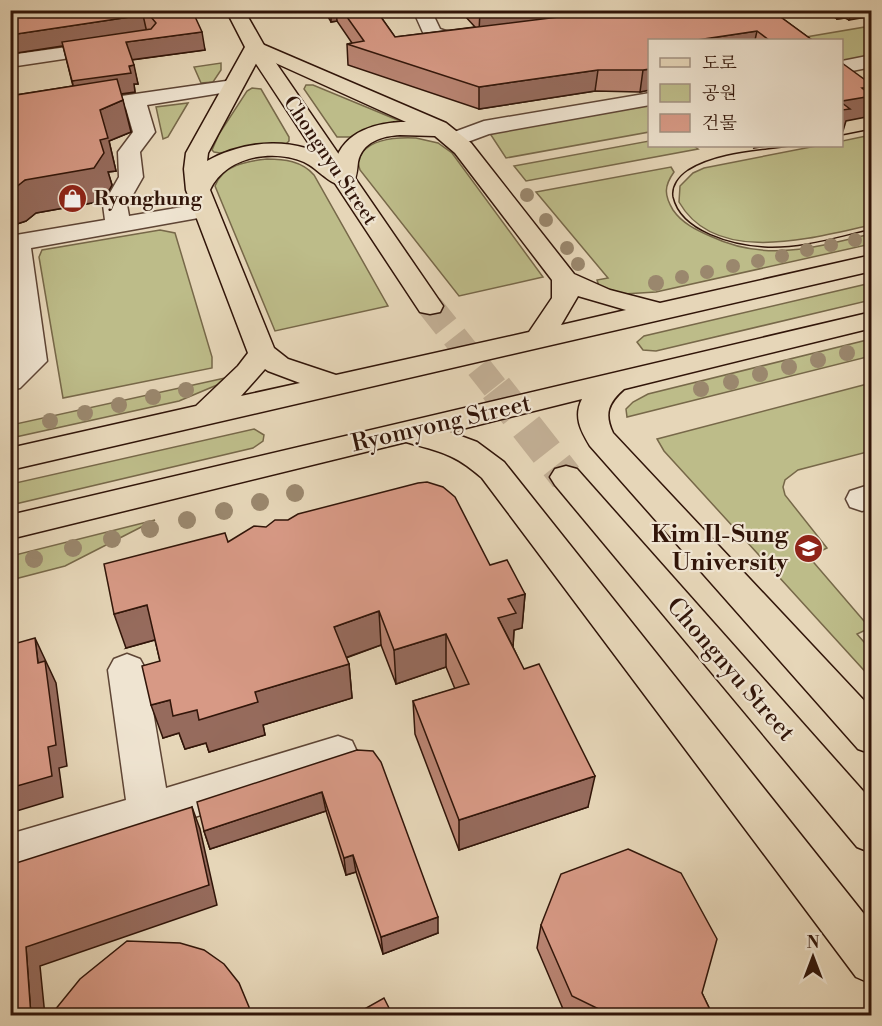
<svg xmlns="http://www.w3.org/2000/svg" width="882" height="1026" font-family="'Libre Bodoni','Noto Serif KR',serif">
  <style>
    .green { fill: #bdbc89; stroke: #776849; stroke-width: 1.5 }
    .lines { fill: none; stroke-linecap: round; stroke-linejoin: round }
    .major-tunnel-far1 { stroke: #c2af95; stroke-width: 26; stroke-dasharray: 26 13; stroke-linecap: butt }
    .major-tunnel { stroke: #c2af95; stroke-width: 33; stroke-dasharray: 33 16; stroke-linecap: butt }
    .minor-casing { stroke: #5e4535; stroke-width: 3 }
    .major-casing { stroke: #311509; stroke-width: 3 }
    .highway-casing { stroke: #311509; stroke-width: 3 }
    .minor { fill: #efe4d1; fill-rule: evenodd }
    .major { fill: #e6d6b8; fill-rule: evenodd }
    .highway { fill: #e6d6b8; fill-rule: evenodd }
    .tram { stroke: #311509; stroke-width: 1.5 }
    .tree { fill: #9a876d }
    .wall { fill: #b98472; stroke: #311509; stroke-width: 1.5 }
    .shaded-wall { fill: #966b5d; stroke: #311509; stroke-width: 1.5 }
    .building { fill: #d79985; stroke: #311509; stroke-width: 1.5 }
    .labels { text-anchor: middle; stroke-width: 4.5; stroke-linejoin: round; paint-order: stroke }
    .far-street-label { font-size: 20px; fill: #311509; stroke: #efe4d1 }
    .far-poi-label { font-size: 20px; font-weight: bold; fill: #311509; stroke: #efe4d1; text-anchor: start }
    .street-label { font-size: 24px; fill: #311509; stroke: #efe4d1 }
    .poi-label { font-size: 24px; font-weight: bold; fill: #311509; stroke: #efe4d1; text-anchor: end }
  </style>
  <rect width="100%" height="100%" fill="#e6d6b8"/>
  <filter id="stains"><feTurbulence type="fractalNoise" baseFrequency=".00333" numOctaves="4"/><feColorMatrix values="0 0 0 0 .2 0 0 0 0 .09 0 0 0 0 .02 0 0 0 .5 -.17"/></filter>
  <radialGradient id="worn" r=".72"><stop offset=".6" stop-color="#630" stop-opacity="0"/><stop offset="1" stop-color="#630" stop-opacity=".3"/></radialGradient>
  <g class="green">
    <polygon points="871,26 871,56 842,61 842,40 794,39"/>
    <polygon points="221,63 221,70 213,82 201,83 194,67"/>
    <polygon points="306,85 313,85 400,121 350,137 337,137 304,89"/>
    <polygon points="252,88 261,89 289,137 289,141 286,144 260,145 220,153 214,152 212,150 219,134 247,91"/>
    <polygon points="188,103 168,137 163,139 156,107"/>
    <polygon points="649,104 649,132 506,158 489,132"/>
    <path d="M871,135V225C815,237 716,267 679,202L680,186L693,173L704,168L816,146H842V141Z"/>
    <path d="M416,138L438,143L452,153L543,277L459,296L360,170L358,163C362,139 395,137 416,138Z"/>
    <polygon points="649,141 650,146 694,146 698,149 526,181 514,166"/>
    <path d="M267,159C284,159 302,161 314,175L388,306L275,331L215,186C223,165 247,161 267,159Z"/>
    <path d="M671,167L674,172C664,186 664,195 673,210C682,223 696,230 710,236C767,263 814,247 871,234V244L656,292L624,294L599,286L597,280L608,278L536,192Z"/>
    <polygon points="160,230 175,233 212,357 212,368 63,398 39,257 42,250"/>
    <polygon points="871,283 871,300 656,351 643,350 637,342 644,336"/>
    <polygon points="871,339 871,356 627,417 626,409 633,402 648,394"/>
    <polygon points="225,378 217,385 179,401 11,438 11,425"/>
    <polygon points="871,383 871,451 798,470 785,480 783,487 785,495 827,548 809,557 870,628 857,634 871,650 871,678 664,451 657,439"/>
    <polygon points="254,429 264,435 263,441 253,448 11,505 11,484"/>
    <polygon points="155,520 65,566 11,580 11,556"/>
  </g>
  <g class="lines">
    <polyline class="major-tunnel-far1" points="430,306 497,390"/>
    <polyline class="major-tunnel" points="496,388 566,477"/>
    <defs>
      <g id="minor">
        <path d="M413,10H431L440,29C454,35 469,32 484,36L487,40L484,44C464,49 444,44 425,37Z"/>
        <polygon points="110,41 117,43 120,47 117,51 10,67 10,55"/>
        <polygon points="872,55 872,67 842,73 842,61"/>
        <polygon points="233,80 240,82 243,86 240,90 147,105 155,132 140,152 143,177 127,205 129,216 206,203 215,205 218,210 215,215 31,248 47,361 20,388 10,390 10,365 18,358 10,288 10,236 105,220 103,205 119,177 118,152 133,132 126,108 10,125 10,112"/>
        <polygon points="650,93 650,105 489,134 454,147 446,145 443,140 446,135 484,121"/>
        <polygon points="872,484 872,508 862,511 850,507 846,499 850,491"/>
        <polygon points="127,654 140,659 146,670 166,788 338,736 352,741 358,754 352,767 338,772 10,875 10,834 126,800 108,670 114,659"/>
      </g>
      <g id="major">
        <polygon points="226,10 244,10 265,47 443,306 440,312 430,314 420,312 245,47"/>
        <polygon points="566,466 577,469 872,801 872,853 857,847 555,485 550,477 555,469"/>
      </g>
      <g id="highway">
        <path d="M255,41L446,123L471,143L574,274L610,290L660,303L872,255V271L10,470V448L196,406L238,366L248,353L186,190L184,169L186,153L245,47L248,43ZM260,56L406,122C377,122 344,131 335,162C298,136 246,139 207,161L208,153ZM400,135L435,136L455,153L552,280V298L529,332L336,375L288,359L274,348L210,190C225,157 272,148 304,162C321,170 332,190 352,185C357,178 357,170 358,162C362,142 382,136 400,135ZM578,296L626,310L561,325ZM265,369L268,371L300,383L241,396Z"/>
        <path d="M872,312V328L624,389C608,403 604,414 613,433L872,709V754L858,749L590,446C581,431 573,417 582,399L450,432L477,442L504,462L872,924V984L856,977L482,478C454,453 440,452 406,442L10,539V515Z"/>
      </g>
    </defs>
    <use href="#minor" class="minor-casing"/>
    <use href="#major" class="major-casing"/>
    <use href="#highway" class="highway-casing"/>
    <use href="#minor" class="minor"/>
    <use href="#major" class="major"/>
    <use href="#highway" class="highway"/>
    <g class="tram">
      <polyline points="842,135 872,129"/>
      <path d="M790,146C757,151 717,152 688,170C679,176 671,186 673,197C681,232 733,245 764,247C801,249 837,237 872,229"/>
    </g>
  </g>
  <g class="tree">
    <circle cx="527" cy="195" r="7"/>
    <circle cx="546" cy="220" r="7"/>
    <circle cx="855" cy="240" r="7"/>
    <circle cx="831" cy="245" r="7"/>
    <circle cx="567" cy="248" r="7"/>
    <circle cx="807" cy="250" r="7"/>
    <circle cx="782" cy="256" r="7"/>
    <circle cx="758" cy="261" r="7"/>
    <circle cx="578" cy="264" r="7"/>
    <circle cx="733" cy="266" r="7"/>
    <circle cx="707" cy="272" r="7"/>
    <circle cx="682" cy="277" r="7"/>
    <circle cx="656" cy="283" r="8"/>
    <circle cx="847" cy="353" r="8"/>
    <circle cx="818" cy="360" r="8"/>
    <circle cx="789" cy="367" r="8"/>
    <circle cx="760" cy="374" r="8"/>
    <circle cx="731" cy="382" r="8"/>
    <circle cx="701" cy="389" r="8"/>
    <circle cx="186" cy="390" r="8"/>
    <circle cx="153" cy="397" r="8"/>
    <circle cx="119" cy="405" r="8"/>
    <circle cx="85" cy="413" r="8"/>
    <circle cx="50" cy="421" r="8"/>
    <circle cx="295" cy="493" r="9"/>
    <circle cx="260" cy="502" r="9"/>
    <circle cx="224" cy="511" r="9"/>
    <circle cx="187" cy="520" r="9"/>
    <circle cx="150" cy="529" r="9"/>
    <circle cx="112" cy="539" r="9"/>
    <circle cx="73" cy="548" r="9"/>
    <circle cx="34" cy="559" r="9"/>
  </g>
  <g class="wall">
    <polygon points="10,10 192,10 205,50 132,60 138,84 134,84 135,92 121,94 131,132 109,141 116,171 108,172 112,185 103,201 36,213 26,221 11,226 10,225 10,96 73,86 63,46 10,54"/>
    <polygon points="324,10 376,10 395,37 475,27 464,15 464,10 771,10 812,40 650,40 650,90 640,92 595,91 479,109 348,65 347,44 352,43 337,21 331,22"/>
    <polygon points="824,10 872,10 849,20 845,18 837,19"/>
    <polygon points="228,542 490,565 525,594 522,628 514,630 513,647 588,807 459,850 415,734 413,701 455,689 446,667 396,684 381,645 346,658 349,664 352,698 263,725 265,735 209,752 206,743 185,749 179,733 163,738 160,661 155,640 126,648"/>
    <polygon points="357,750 438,933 383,954 356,872 346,875 326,811 210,849 204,831"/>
    <polygon points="541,925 702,993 713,1016 566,1016 537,948"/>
  </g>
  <g class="shaded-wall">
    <polygon points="331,10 336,10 337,21 331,22"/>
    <polygon points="487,10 652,10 479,32 480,11"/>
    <polygon points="840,10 847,10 845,18 837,19"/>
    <polygon points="852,10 872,10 872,16 849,20"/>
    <polygon points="143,15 147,33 10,54 10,35"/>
    <polygon points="757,31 755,40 697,40"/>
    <polygon points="202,32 205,50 130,60 126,42"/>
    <polygon points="134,65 138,84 134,84 135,92 77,100 72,81"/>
    <polygon points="650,69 650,90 640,92 643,70"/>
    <polygon points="598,70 595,91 479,109 479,87"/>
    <polygon points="872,87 870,96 872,96 872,99 866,117 846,121 843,131 842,131 842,101 862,88"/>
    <polygon points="123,100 131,132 109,141 116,171 108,172 112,185 103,201 36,213 26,221 11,226 10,223 10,189 25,180 100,140 100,110"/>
    <polygon points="755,146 767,146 754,148"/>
    <polygon points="10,312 15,349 10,349"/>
    <polygon points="525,594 522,628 514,630 513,647 498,618 508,599"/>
    <polygon points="147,605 158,639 126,648 114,614"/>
    <polygon points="379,611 381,645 339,660 334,627"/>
    <polygon points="446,634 446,667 396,684 394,650"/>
    <polygon points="35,638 56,683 67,766 59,768 63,797 10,813 10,788 38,663"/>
    <polygon points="349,664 352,698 263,725 265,735 209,752 206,743 185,749 179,733 163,738 151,705 170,700 255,692"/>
    <polygon points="595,776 588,807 459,850 459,820"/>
    <polygon points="322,792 326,811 210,849 204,831"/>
    <polygon points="192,807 200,829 217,905 40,966 45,1016 31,1016 26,947"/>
    <polygon points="353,855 356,872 346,875 344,858"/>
    <polygon points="438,917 438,933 383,954 381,937"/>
  </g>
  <g class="building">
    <polygon points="10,10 192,10 202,32 126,42 134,65 129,66 131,73 72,81 62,42 151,29 156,23 151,17 143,15 10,35"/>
    <polygon points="342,10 376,10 395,37 615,10 771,10 812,40 769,40 757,31 697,40 650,40 650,69 643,70 598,70 479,87 347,44 364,41"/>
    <polygon points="842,63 872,85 872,87 862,88 872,96 842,101"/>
    <polygon points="117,79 123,100 100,110 108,138 100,140 104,153 94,168 25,180 15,188 10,189 10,96"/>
    <polygon points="842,103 850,109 842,110"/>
    <polygon points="427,482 443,487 455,497 490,565 507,560 525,594 508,599 516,613 498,618 524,669 539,664 595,776 459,820 413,701 469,684 446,634 394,650 379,611 334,627 349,664 255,692 258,702 199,720 197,710 173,716 170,700 151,705 142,666 160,661 147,605 114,614 104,564 225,533 228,542 254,526 266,527 275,520 288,520 298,514 418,483"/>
    <polygon points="35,638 38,663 45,661 56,745 48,747 52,776 10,788 10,645"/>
    <polygon points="357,750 373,751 381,762 438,917 381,937 353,855 344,858 322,792 204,831 197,802"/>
    <polygon points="192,807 209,885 26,947 31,1016 10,1016 10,883 15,882 13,864"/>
    <polygon points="628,849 681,873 717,939 702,993 713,1016 613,1016 572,996 541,925 561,874"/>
    <polygon points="127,941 180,943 204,950 224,964 239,983 249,1007 250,1016 50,1016 80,979"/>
    <polygon points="384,998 393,1016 352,1016"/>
    <polygon points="776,1012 784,1016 768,1016"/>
  </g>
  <defs>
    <symbol id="shop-disc" viewBox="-11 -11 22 22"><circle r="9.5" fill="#8f2418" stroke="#efe4d1"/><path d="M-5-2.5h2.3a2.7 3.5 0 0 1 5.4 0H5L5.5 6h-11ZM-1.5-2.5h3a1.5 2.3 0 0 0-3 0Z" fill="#fff"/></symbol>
    <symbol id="university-disc" viewBox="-11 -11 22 22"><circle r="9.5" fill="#8f2418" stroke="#efe4d1"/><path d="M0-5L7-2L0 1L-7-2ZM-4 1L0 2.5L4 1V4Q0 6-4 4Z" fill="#fff"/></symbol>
  </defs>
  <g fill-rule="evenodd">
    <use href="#shop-disc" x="56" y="182" width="33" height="33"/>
    <use href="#university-disc" x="792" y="532" width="33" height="33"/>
  </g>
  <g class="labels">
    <g class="far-street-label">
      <text transform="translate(331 160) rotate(56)" y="7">Chongnyu Street</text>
    </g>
    <g class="far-poi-label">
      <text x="94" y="205">Ryonghung</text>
    </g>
    <g class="street-label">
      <text transform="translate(441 423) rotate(-13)" y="8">Ryomyong Street</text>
      <text transform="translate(731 669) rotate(49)" y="8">Chongnyu Street</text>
    </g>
    <g class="poi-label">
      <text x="788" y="542">Kim Il-Sung<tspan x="788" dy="28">University</tspan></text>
    </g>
  </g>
  <rect width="882" height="1026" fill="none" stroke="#e6d6b8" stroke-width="36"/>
  <rect x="12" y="12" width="858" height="1002" fill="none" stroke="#311509" stroke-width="3"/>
  <rect x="18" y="18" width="846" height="990" fill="none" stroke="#311509" stroke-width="1.5"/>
  <rect x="648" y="39" width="195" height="108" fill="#efe4d1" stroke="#a39181" stroke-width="1.5"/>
  <rect x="660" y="58" width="30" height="9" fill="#e6d6b8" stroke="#a39181" stroke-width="1.5"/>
  <text x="702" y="69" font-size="18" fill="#311509">도로</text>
  <rect x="660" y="84" width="30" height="18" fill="#bdbc89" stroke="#a39181" stroke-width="1.5"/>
  <text x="702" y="99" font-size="18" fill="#311509">공원</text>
  <rect x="660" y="114" width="30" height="18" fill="#d79985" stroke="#a39181" stroke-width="1.5"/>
  <text x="702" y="129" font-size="18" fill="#311509">건물</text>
  <g transform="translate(813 957)" stroke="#efe4d1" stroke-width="4.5" paint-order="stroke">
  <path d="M0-4.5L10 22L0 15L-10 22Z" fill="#311509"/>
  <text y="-9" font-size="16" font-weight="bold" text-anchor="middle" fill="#311509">N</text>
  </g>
  <rect width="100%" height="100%" filter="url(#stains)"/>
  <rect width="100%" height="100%" fill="url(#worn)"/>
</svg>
